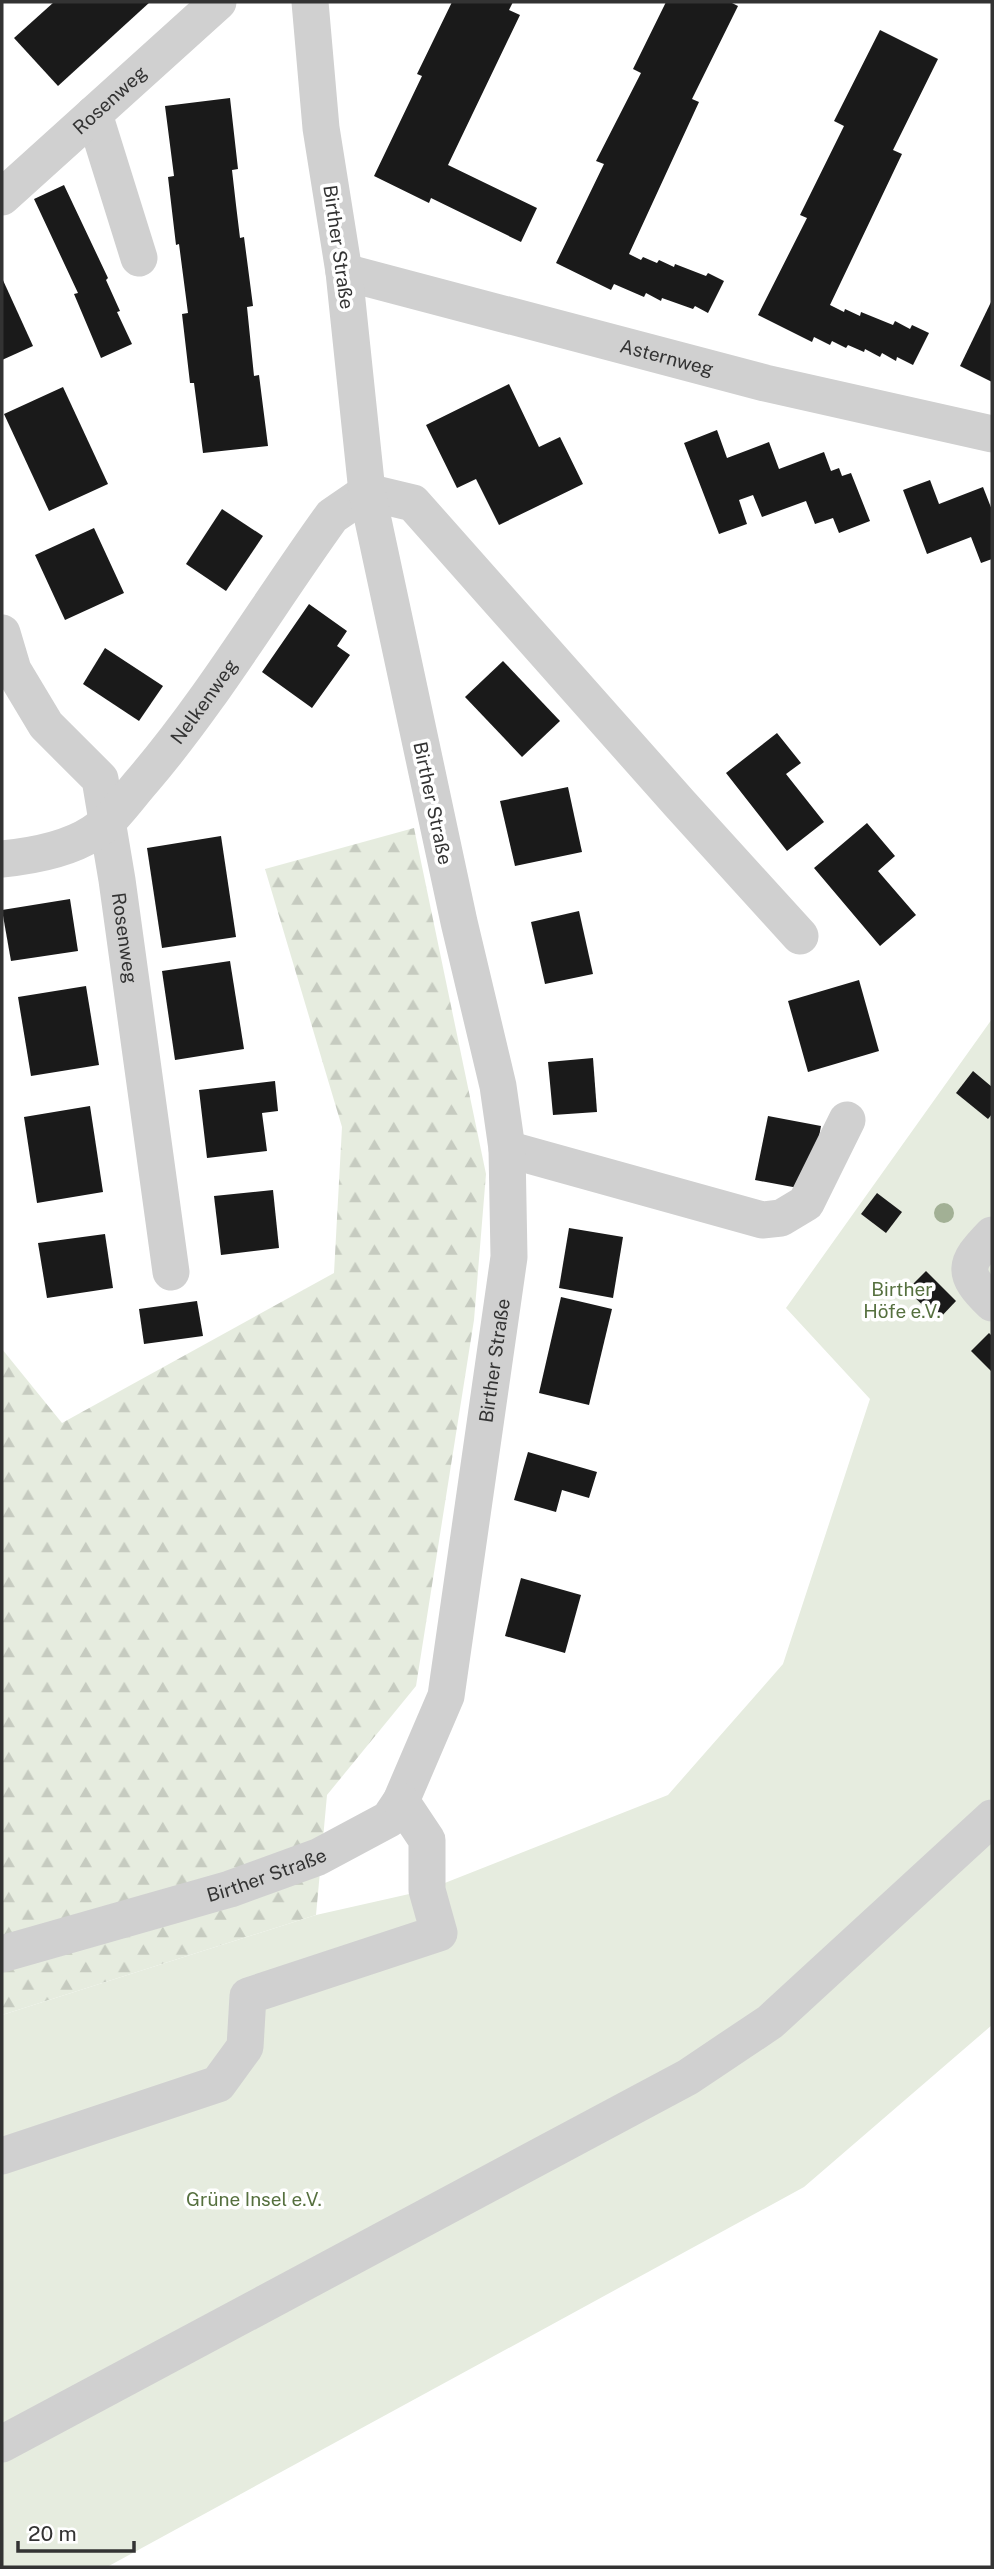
<svg xmlns="http://www.w3.org/2000/svg" width="994" height="2569" font-family="'Public Sans',sans-serif">
  <style>
    .forest { fill: url(#forest-firs) }
    .green { fill: #e6ecdf }
    .building { fill: #1a1a1a }
    .lines { fill: none; stroke-linecap: round; stroke-linejoin: round }
    .minor { stroke: #d0d0d0; stroke-width: 37 }
    .tree { fill: #a2b095 }
    .labels { text-anchor: middle; stroke-width: 7; stroke-linejoin: round; paint-order: stroke }
    .street-label { font-size: 19px; fill: #333; stroke: #fff }
    .park-label { font-size: 19px; fill: #56703f; stroke: #fff }
  </style>
  <defs>
    <pattern id="forest-firs" width="22" height="20" patternUnits="userSpaceOnUse" patternTransform="scale(1.75)"><rect width="22" height="20" fill="#e6ecdf"/><path d="M5 1l3.5 6h-7zM16 11l3.5 6h-7z" fill="#c6cbc0"/></pattern>
  </defs>
  <rect width="100%" height="100%" fill="#fff"/>
  <polygon class="forest" points="414,828 486,1174 474,1320 416,1686 327,1795 316,1915 2,2015 2,1349 62,1423 334,1273 342,1127 265,869"/>
  <polygon class="green" points="992,1019 992,2025 804,2187 107,2567 2,2567 2,2015 316,1915 427,1890 668,1795 783,1664 870,1399 786,1308"/>
  <g class="building">
    <polygon points="54,2 150,2 58,86 14,38"/>
    <polygon points="452,2 513,2 509,10 520,15 448,165 537,208 521,242 431,198 429,203 374,176 422,76 417,74"/>
    <polygon points="666,2 730,2 738,6 692,99 699,102 629,254 641,260 643,257 657,263 659,260 674,267 675,264 706,276 708,273 724,281 708,313 695,306 693,309 662,298 661,301 646,293 644,297 614,284 611,290 556,263 604,164 596,161 641,73 633,69"/>
    <polygon points="880,30 938,59 893,150 902,154 830,305 844,312 845,309 860,316 861,312 893,325 895,321 910,329 912,325 929,333 913,365 897,357 896,361 882,353 880,357 865,349 864,352 848,345 846,348 832,341 830,345 814,337 812,342 758,315 807,218 800,215 844,126 834,121"/>
    <polygon points="230,98 238,169 232,170 236,205 240,238 244,237 253,306 247,307 254,376 259,375 268,446 203,453 194,383 190,383 182,314 188,313 179,244 176,245 168,177 174,176 165,106"/>
    <polygon points="64,185 108,278 106,280 120,311 117,312 132,344 101,358 74,294 78,293 34,199"/>
    <polygon points="2,278 33,346 2,360"/>
    <polygon points="992,300 992,382 960,366"/>
    <polygon points="509,384 539,447 560,437 583,484 499,525 476,479 457,488 426,425"/>
    <polygon points="63,387 108,484 49,511 4,414"/>
    <polygon points="717,430 727,458 769,442 779,469 824,452 831,471 839,468 842,476 851,473 870,521 839,533 833,518 815,524 806,501 762,517 753,495 739,500 747,524 719,534 684,443"/>
    <polygon points="930,480 939,504 983,487 992,510 992,559 981,563 971,537 927,554 903,490"/>
    <polygon points="222,509 263,536 226,591 186,564"/>
    <polygon points="94,528 124,593 65,620 35,555"/>
    <polygon points="309,604 347,631 337,646 350,655 312,708 262,672"/>
    <polygon points="105,648 163,686 139,721 83,684"/>
    <polygon points="503,661 560,721 522,757 465,697"/>
    <polygon points="777,733 801,763 786,774 824,822 787,851 726,773"/>
    <polygon points="568,787 582,852 515,866 500,801"/>
    <polygon points="867,823 895,856 878,871 916,915 880,946 814,868"/>
    <polygon points="221,836 236,937 162,948 147,848"/>
    <polygon points="70,899 78,951 11,961 2,910"/>
    <polygon points="579,911 593,974 545,984 531,922"/>
    <polygon points="230,961 244,1049 175,1060 162,971"/>
    <polygon points="859,980 879,1051 808,1072 788,1001"/>
    <polygon points="86,986 99,1065 31,1076 18,997"/>
    <polygon points="593,1058 597,1112 553,1115 548,1062"/>
    <polygon points="973,1071 992,1087 992,1114 988,1119 956,1093"/>
    <polygon points="275,1081 278,1111 262,1113 267,1151 207,1158 199,1090"/>
    <polygon points="90,1106 103,1192 37,1203 24,1117"/>
    <polygon points="768,1116 821,1126 809,1190 755,1180"/>
    <polygon points="273,1190 279,1248 221,1255 214,1196"/>
    <polygon points="877,1193 902,1212 886,1233 861,1214"/>
    <polygon points="569,1228 623,1237 613,1298 559,1288"/>
    <polygon points="105,1234 113,1288 47,1298 38,1243"/>
    <polygon points="926,1271 956,1301 938,1320 907,1290"/>
    <polygon points="561,1297 612,1309 589,1405 539,1393"/>
    <polygon points="197,1301 203,1336 144,1344 139,1309"/>
    <polygon points="989,1333 992,1336 992,1372 971,1351"/>
    <polygon points="528,1452 597,1472 589,1498 562,1490 556,1512 514,1500"/>
    <polygon points="521,1578 581,1595 565,1653 505,1636"/>
  </g>
  <g class="lines">
    <g class="minor">
      <polyline points="94,114 139,258"/>
      <path id="s1" d="M2,197L218,2"/>
      <path id="s2" d="M344,272L765,383L992,434"/>
      <polyline points="367,492 413,503 680,804 800,936"/>
      <path id="s3" d="M2,633L13,670L46,725L100,779L117,880L171,1272"/>
      <path id="s4" d="M2,859C32,856 67,850 93,833C113,820 128,797 144,779C213,698 269,603 332,516L367,492"/>
      <polyline points="507,1149 762,1220 781,1218 806,1203 847,1120"/>
      <path d="M992,1235C964,1264 961,1273 992,1303"/>
      <path id="s5" d="M2,1954L230,1889L318,1857L389,1819L401,1801L446,1696L509,1257L507,1149L498,1086L459,922L367,492L344,272L321,128L310,2"/>
      <polyline points="2,2156 218,2084 245,2047 248,1996 439,1933 427,1890 427,1840 401,1801"/>
      <polyline points="2,2444 688,2077 770,2022 992,1818"/>
    </g>
  </g>
  <circle class="tree" cx="944" cy="1213" r="10"/>
  <g class="labels">
    <g class="street-label">
      <text dy="7" stroke="none"><textPath href="#s1" startOffset="145">Rosenweg</textPath></text>
      <text transform="translate(339 247) rotate(82)" y="7">Birther Straße</text>
      <text dy="7" stroke="none"><textPath href="#s2" startOffset="334">Asternweg</textPath></text>
      <text dy="7" stroke="none"><textPath href="#s4" startOffset="268">Nelkenweg</textPath></text>
      <text transform="translate(433 803) rotate(78)" y="7">Birther Straße</text>
      <text dy="7" stroke="none"><textPath href="#s3" startOffset="340">Rosenweg</textPath></text>
      <text dy="7" stroke="none"><textPath href="#s5" startOffset="886">Birther Straße</textPath></text>
      <text dy="7" stroke="none"><textPath href="#s5" startOffset="276">Birther Straße</textPath></text>
    </g>
    <g class="park-label">
      <text x="902" y="1296">Birther<tspan x="902" dy="22">Höfe e.V.</tspan></text>
      <text x="254" y="2206">Grüne Insel e.V.</text>
    </g>
  </g>
  <rect width="994" height="2569" fill="none" stroke="#333333" stroke-width="7"/>
  <path d="M18 2541v10h116v-10" fill="none" stroke="#333333" stroke-width="3.5"/>
  <text x="28" y="2541" font-size="21" fill="#333333" stroke="#ffffff" stroke-width="5" paint-order="stroke">20 m</text>
</svg>
